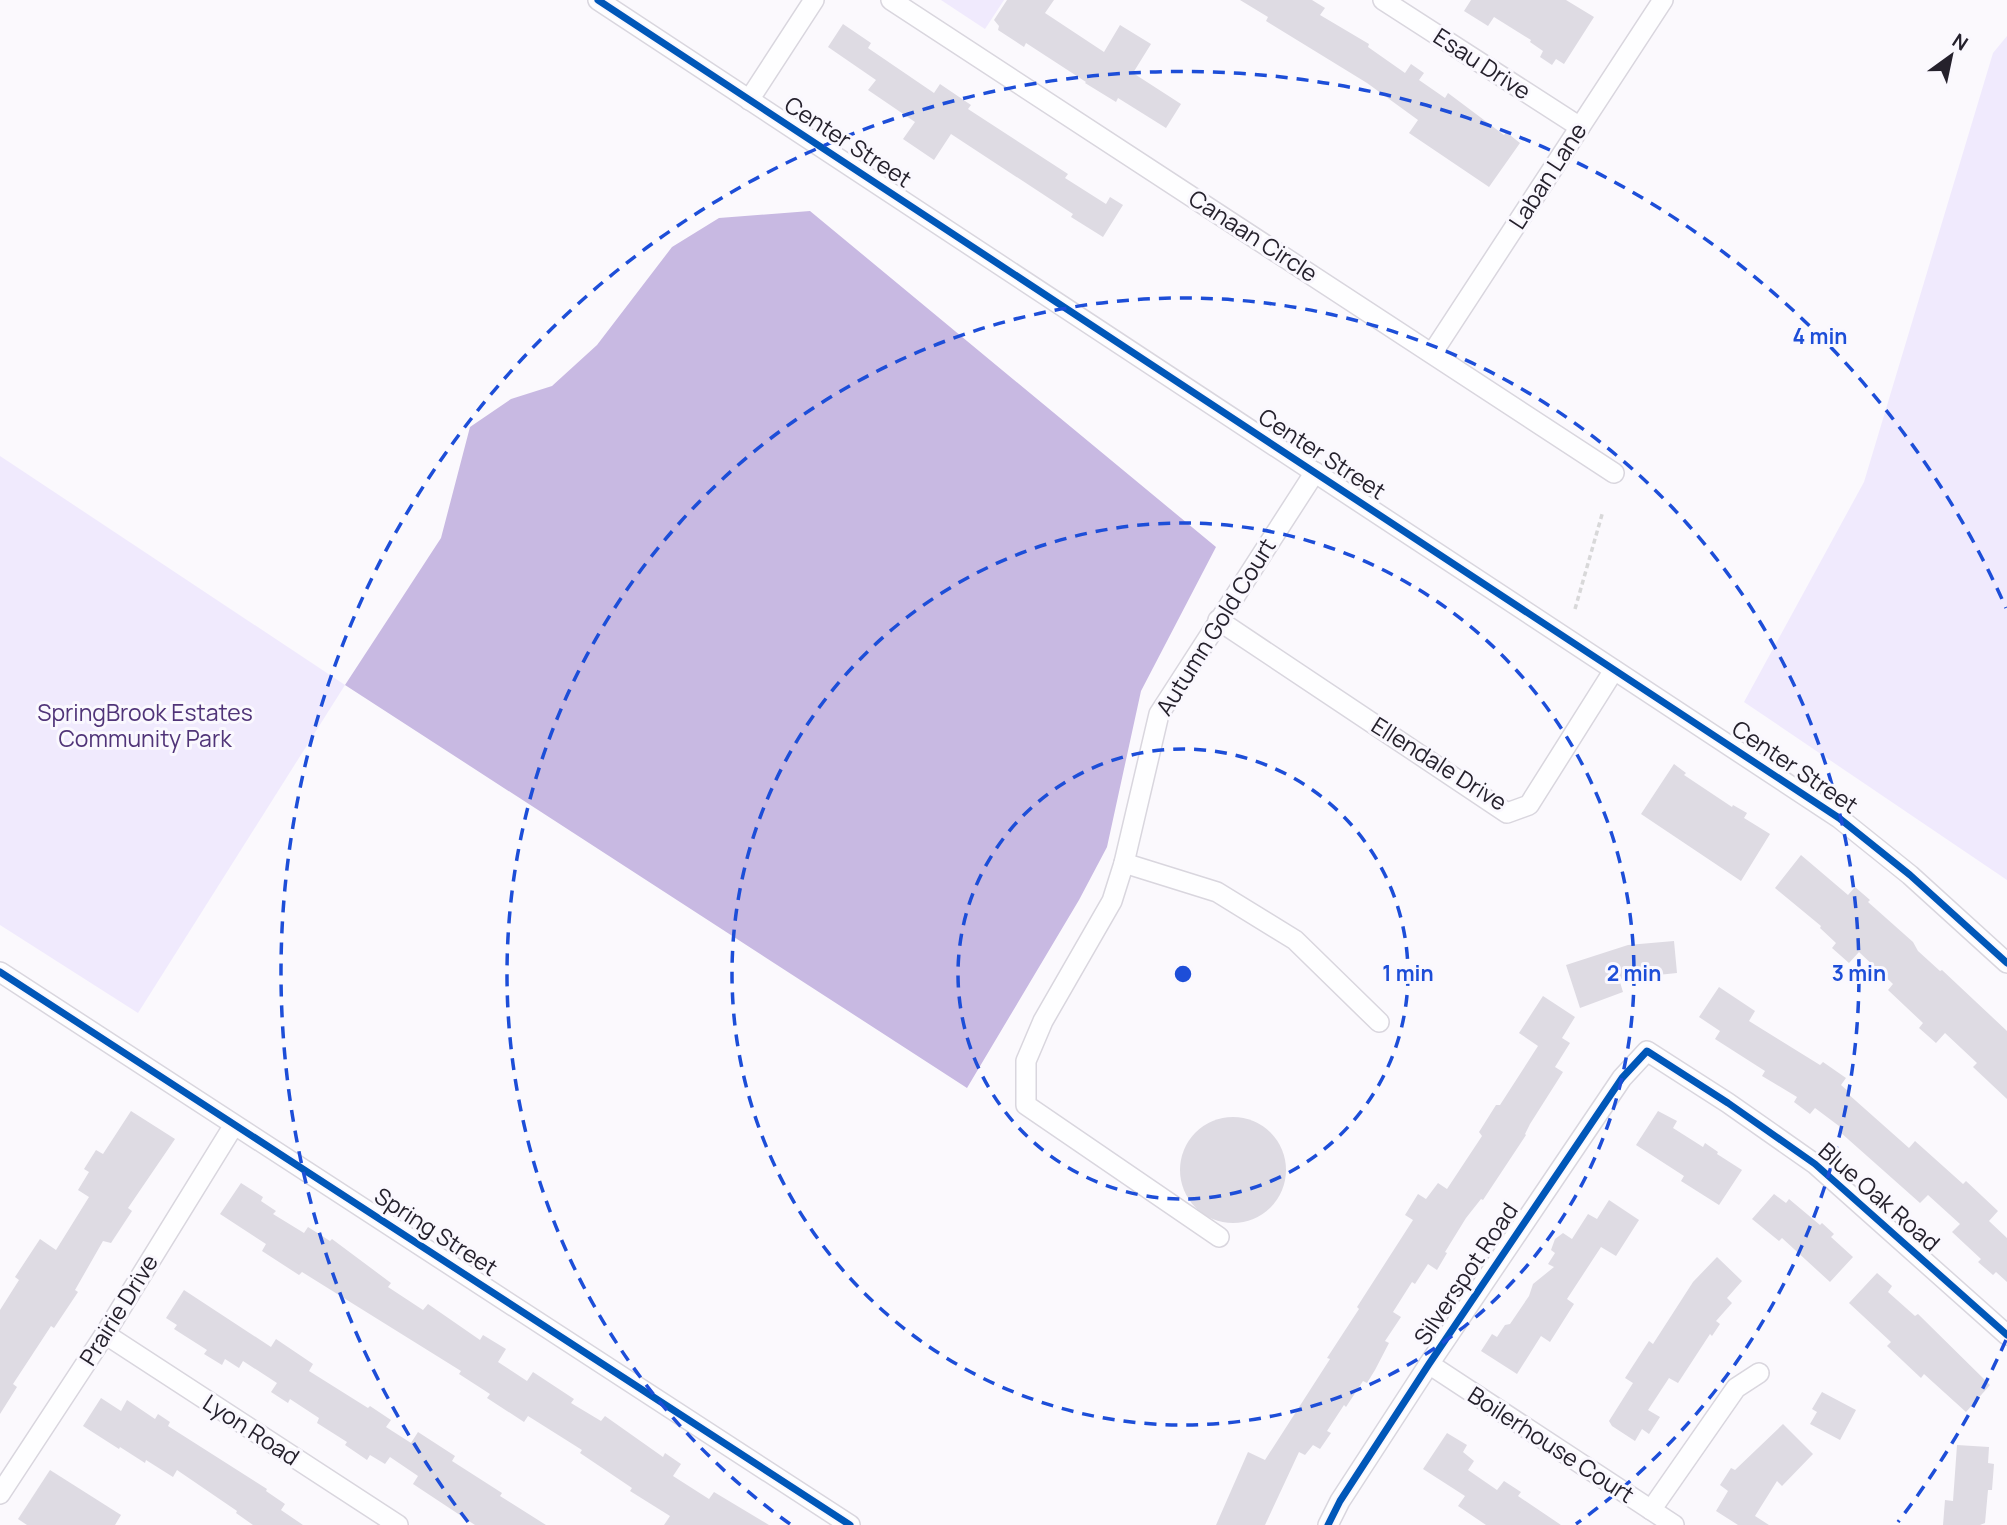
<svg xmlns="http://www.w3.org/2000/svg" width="2007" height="1525" font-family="Manrope,sans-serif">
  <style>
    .green { fill: #f0eafd }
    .water { fill: #c8b9e2 }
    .building { fill: #dedbe3 }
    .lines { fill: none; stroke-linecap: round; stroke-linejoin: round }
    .minor-casing { stroke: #d9d6de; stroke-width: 22 }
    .path { stroke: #d8d8d9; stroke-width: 3.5; stroke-dasharray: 5 3.5; stroke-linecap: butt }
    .minor { stroke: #fefeff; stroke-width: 19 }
    .cycleway-casing { stroke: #faf8fe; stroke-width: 11 }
    .cycleway { stroke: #0057b8; stroke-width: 7 }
    .ring { fill: none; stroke: #1d4ed8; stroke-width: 3.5; stroke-dasharray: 12 9 }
    .labels { text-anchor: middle; stroke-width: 6; stroke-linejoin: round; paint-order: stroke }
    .street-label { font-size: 23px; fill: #25212c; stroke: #faf8fe }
    .park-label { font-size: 23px; fill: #503478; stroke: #faf8fe }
    .centre { fill: #1d4ed8; stroke: #faf8fe; stroke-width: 3.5 }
    .ring-label { font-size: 21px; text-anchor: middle; font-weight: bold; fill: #1d4ed8; stroke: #faf8fe; stroke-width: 6; stroke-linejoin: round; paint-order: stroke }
  </style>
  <rect width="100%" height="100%" fill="#fbf9fd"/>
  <g class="green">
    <polygon points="941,0 1004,0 985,29"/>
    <polygon points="2007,36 2007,880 1744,702 1864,482 1993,53"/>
    <polygon points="0,456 345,685 138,1013 0,925"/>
  </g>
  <polygon class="water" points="810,211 1216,547 1141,691 1107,847 1079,900 967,1088 345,685 441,538 470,427 511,399 552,386 597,345 672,247 719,218"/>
  <g class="building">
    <polygon points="1007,0 1054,0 1045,13 1104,52 1120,25 1151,44 1133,73 1181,104 1166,128 1118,98 1116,102 1085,83 1086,82 1026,43 1024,47 998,30 999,26 994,20"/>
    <polygon points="1240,0 1312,0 1325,8 1320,15 1369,44 1368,47 1405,73 1411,64 1424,73 1419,80 1445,98 1448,93 1504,135 1506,132 1520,143 1489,187 1409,133 1418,120 1367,83 1266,21 1268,17"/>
    <polygon points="1471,0 1566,0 1594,17 1564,64 1556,59 1552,65 1540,57 1543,51 1530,42 1531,40 1494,17 1488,26 1464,11"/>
    <polygon points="843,24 871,43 868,48 934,93 940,84 971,105 968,109 1068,174 1065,178 1106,204 1110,197 1123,205 1103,237 1071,217 1073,214 951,134 934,160 903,139 915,122 868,90 876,80 828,47"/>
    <polygon points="1674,764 1686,773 1684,775 1732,807 1733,805 1747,813 1744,818 1770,834 1741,881 1641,814"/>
    <polygon points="1801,855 1848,895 1855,887 1870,900 1868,902 1913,942 1918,951 1940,971 1942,970 2007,1031 2007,1099 1973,1067 1977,1063 1945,1033 1936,1043 1919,1028 1923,1023 1888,990 1893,984 1859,952 1849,963 1832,948 1836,943 1820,928 1821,926 1775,888"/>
    <polygon points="1674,941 1677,973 1619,979 1623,992 1580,1008 1566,965 1628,945"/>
    <polygon points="1719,987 1755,1011 1749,1021 1820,1065 1823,1062 1846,1078 1841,1085 1848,1091 1847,1093 1909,1148 1915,1141 1963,1184 1966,1181 1998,1211 1989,1221 2007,1238 2007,1282 1996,1272 1993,1275 1978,1262 1981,1259 1952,1232 1960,1224 1928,1195 1920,1203 1840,1132 1843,1129 1815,1108 1810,1114 1794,1102 1797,1097 1762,1076 1765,1071 1715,1039 1720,1031 1699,1017"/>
    <polygon points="1543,996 1575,1017 1562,1038 1570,1043 1555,1067 1563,1072 1530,1124 1525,1134 1526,1135 1483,1200 1481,1199 1466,1218 1445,1252 1447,1253 1437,1270 1428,1264 1415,1284 1412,1282 1393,1312 1401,1317 1385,1341 1389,1343 1375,1370 1367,1383 1363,1381 1346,1407 1344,1405 1327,1431 1331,1433 1320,1449 1313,1445 1305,1455 1299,1452 1265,1525 1216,1525 1248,1452 1265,1460 1330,1359 1327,1358 1357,1312 1359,1309 1357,1307 1413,1220 1405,1215 1418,1194 1426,1199 1438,1183 1447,1189 1482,1136 1479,1132 1496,1105 1500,1105 1538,1046 1519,1033"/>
    <polygon points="131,1111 175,1139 128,1208 132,1211 111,1243 103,1241 75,1290 78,1292 54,1328 51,1326 13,1384 17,1387 0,1414 0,1310 19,1280 15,1277 40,1239 56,1250 89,1197 78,1190 89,1172 84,1169 96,1150 103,1154"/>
    <polygon points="1658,1111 1677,1121 1673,1128 1703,1147 1705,1143 1718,1152 1717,1154 1742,1170 1719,1205 1681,1181 1684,1176 1636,1145"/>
    <circle cx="1233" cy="1170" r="53"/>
    <polygon points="241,1183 263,1197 261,1201 276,1211 273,1214 304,1233 308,1227 330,1241 332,1239 391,1283 388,1287 423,1310 428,1304 480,1340 483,1335 506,1349 498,1362 527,1381 533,1372 574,1399 571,1403 601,1421 605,1416 663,1457 665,1453 681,1464 673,1476 709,1499 714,1492 769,1525 664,1525 670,1516 630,1491 632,1488 580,1453 582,1450 528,1416 524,1422 487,1398 490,1394 459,1374 461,1371 302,1272 299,1275 262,1251 266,1244 220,1214"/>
    <polygon points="1774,1194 1786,1203 1789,1199 1820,1225 1822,1223 1834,1234 1831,1237 1853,1257 1830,1282 1782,1238 1779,1241 1752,1219"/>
    <polygon points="1609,1200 1639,1220 1616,1256 1601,1247 1567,1299 1574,1304 1550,1342 1541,1336 1517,1374 1481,1351 1492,1334 1497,1337 1505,1325 1510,1324 1529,1296 1533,1284 1554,1267 1548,1264 1555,1253 1551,1250 1555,1239 1563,1233 1572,1239 1588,1214 1597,1219"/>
    <polygon points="1717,1257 1742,1281 1727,1298 1732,1303 1716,1321 1720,1324 1712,1336 1710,1334 1678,1383 1669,1378 1648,1410 1660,1417 1649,1434 1642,1429 1635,1441 1612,1426 1609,1421 1633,1383 1625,1378 1649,1341 1653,1344 1693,1282"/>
    <polygon points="1877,1273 1892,1286 1888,1292 1915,1316 1918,1314 1990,1385 1966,1412 1924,1374 1921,1378 1887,1346 1891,1342 1849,1303"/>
    <polygon points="184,1290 271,1347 276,1339 313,1364 309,1371 368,1408 370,1406 391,1420 386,1427 411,1443 418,1432 455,1456 452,1461 502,1493 500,1496 546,1525 475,1525 413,1484 418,1476 390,1457 385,1464 370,1455 367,1460 345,1445 347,1442 317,1423 319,1418 290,1399 288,1403 271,1392 277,1383 243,1361 239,1368 225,1359 222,1365 204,1354 207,1350 174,1329 177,1325 166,1318"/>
    <polygon points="1822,1392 1856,1410 1840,1440 1810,1424 1817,1412 1812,1409"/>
    <polygon points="101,1398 121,1411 127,1400 155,1419 158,1414 170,1422 168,1426 267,1489 266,1491 285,1504 281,1510 303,1525 253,1525 236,1513 237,1511 177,1470 173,1477 146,1460 145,1463 120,1447 119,1449 83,1426"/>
    <polygon points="1783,1424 1813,1454 1782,1486 1777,1481 1755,1516 1769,1525 1738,1525 1716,1511 1728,1491 1720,1485 1731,1468 1735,1470"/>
    <polygon points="1447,1433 1467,1445 1463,1452 1474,1461 1468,1470 1497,1490 1504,1481 1521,1492 1518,1496 1561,1525 1486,1525 1458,1506 1465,1496 1423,1469"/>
    <polygon points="1957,1445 1989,1447 1988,1463 1994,1464 1992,1490 1988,1490 1985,1523 1980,1525 1943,1525 1945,1500 1953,1501"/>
    <polygon points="50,1470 121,1515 115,1525 27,1525 18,1519"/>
  </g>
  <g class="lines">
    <defs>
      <g id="minor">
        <polyline points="598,0 1839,818 1910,875 2007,963"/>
        <polyline points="891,0 1614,473"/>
        <polyline points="1383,0 1580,127"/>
        <polyline points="749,100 814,0"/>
        <polyline points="1433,352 1663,0"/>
        <polyline points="1218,620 1507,813 1529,805 1614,670"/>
        <polyline points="1124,863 1217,892 1295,940 1379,1022"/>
        <polyline points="0,972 850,1525"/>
        <polyline points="1219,1237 1026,1105 1026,1061 1043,1021 1112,901 1124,863 1159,714 1315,472"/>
        <polyline points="105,1334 398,1525"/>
        <polyline points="1429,1364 1674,1525"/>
        <polyline points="0,1494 105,1334 234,1125"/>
        <polyline points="1651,1510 1736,1388 1759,1373"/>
        <polyline points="1328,1525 1340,1501 1429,1364 1622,1078 1647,1051 1728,1103 1815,1164 2007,1335"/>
      </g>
    </defs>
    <use href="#minor" class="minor-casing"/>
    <polyline class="path" points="1575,609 1603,511"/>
    <use href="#minor" class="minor"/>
    <defs>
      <g id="cycleway">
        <polyline points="598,0 1839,818 1910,875 2007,963"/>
        <polyline points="0,972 850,1525"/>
        <polyline points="1328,1525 1340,1501 1429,1364 1622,1078 1647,1051 1728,1103 1815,1164 2007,1335"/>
      </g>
    </defs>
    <use href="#cycleway" class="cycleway-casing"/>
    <use href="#cycleway" class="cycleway"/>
  </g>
  <g class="ring">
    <circle cx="1183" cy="974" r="225"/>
    <circle cx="1183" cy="974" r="451"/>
    <path d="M790 1524A676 676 0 1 1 1576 1524"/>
    <path d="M2006 1340A901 901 0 0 1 1898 1522M468 1522A901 901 0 1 1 2006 608"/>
  </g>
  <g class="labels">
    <g class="street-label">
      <text transform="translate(1482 64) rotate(33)" y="8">Esau Drive</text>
      <text transform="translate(848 142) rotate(33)" y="8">Center Street</text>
      <text transform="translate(1548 176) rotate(-57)" y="8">Laban Lane</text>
      <text transform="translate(1253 236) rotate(33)" y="8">Canaan Circle</text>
      <text transform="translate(1322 454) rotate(33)" y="8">Center Street</text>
      <text transform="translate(1216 627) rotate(-58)" y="8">Autumn Gold Court</text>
      <text transform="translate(1439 764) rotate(32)" y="8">Ellendale Drive</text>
      <text transform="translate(1795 767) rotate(34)" y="8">Center Street</text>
      <text transform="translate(1879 1197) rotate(41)" y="8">Blue Oak Road</text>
      <text transform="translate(436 1232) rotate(33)" y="8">Spring Street</text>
      <text transform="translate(1466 1274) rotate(-56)" y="8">Silverspot Road</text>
      <text transform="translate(119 1310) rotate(-58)" y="8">Prairie Drive</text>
      <text transform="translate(251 1430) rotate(33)" y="8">Lyon Road</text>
      <text transform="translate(1551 1445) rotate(33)" y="8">Boilerhouse Court</text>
    </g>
    <g class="park-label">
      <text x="145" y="721">SpringBrook Estates<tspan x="145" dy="26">Community Park</tspan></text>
    </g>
  </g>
  <circle cx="1183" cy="974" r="10" class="centre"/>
  <g class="ring-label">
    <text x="1820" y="344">4 min</text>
    <text x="1408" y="981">1 min</text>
    <text x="1634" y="981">2 min</text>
    <text x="1859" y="981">3 min</text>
  </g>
  <g transform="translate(1951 56) rotate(33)" stroke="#faf8fe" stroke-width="5" paint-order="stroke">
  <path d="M0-5L12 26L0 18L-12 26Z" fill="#25212c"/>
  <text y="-10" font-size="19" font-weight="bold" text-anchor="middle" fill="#25212c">N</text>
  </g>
</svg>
